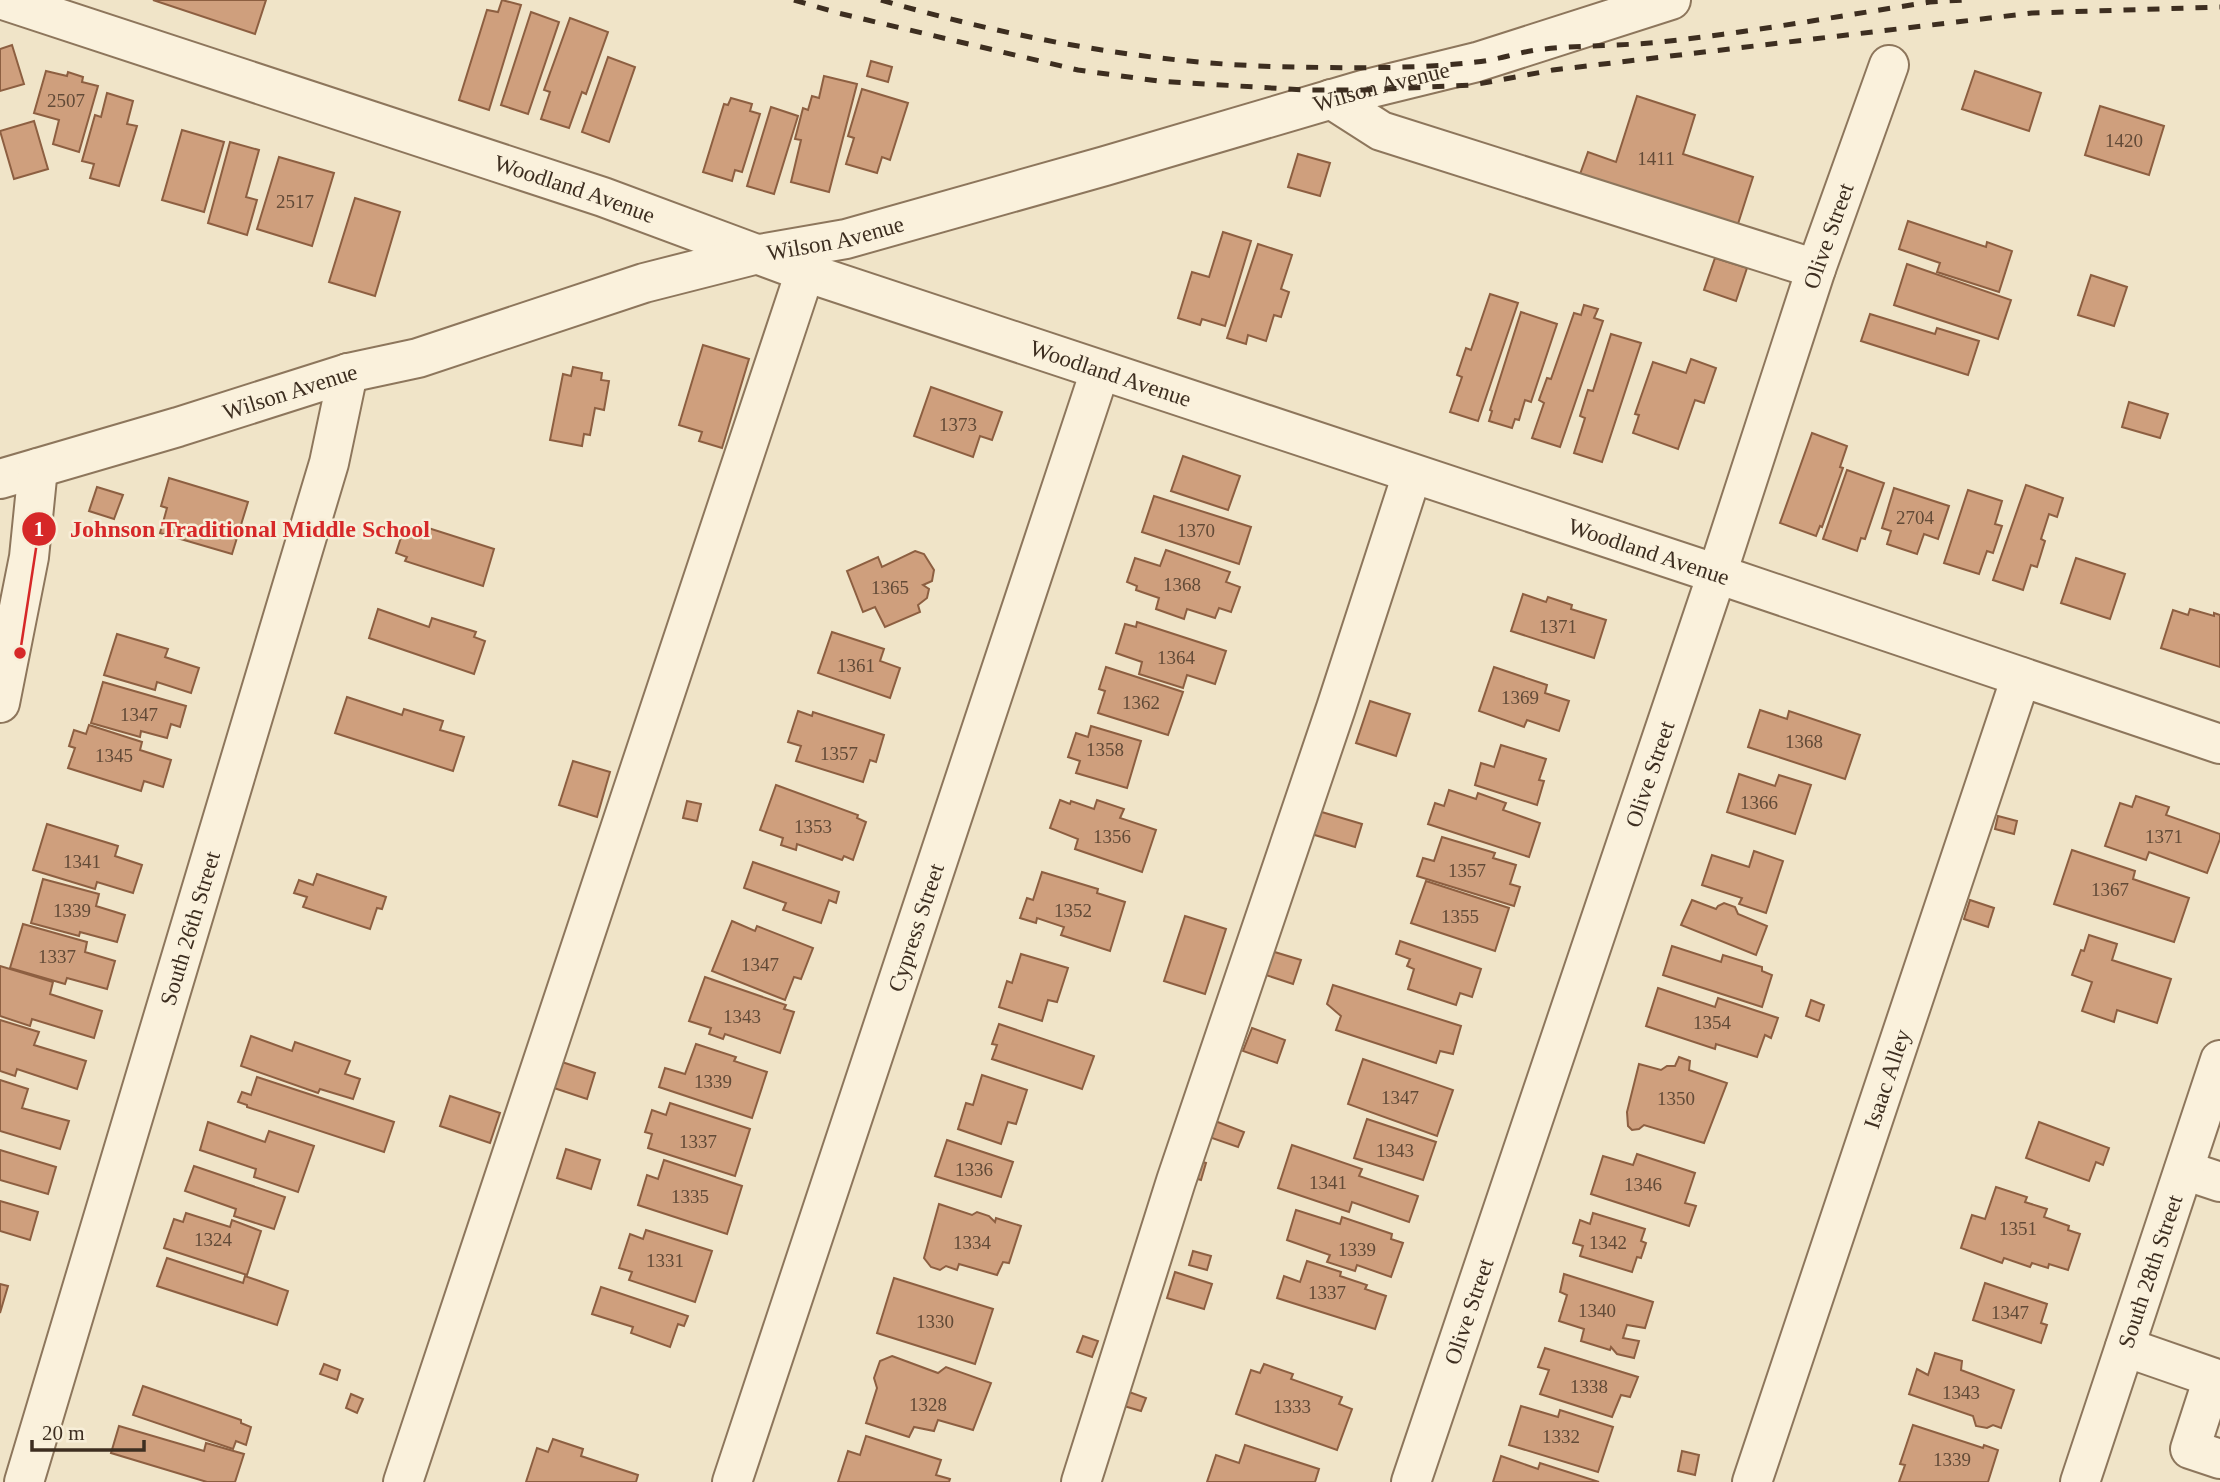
<svg xmlns="http://www.w3.org/2000/svg" width="2220" height="1482" font-family="'Times New Roman',serif">
  <style>
    .building { fill: #cf9f7d; stroke: #8d5f41; stroke-width: 2 }
    .lines { fill: none; stroke-linecap: round; stroke-linejoin: round }
    .minor-casing { stroke: #8d765c; stroke-width: 42 }
    .minor { stroke: #faf1dc; stroke-width: 38 }
    .rail { stroke: #3d2e20; stroke-width: 5; stroke-dasharray: 12 12; stroke-linecap: butt }
    .labels { text-anchor: middle; stroke-width: 5; stroke-linejoin: round; paint-order: stroke }
    .number-label { font-size: 19px; fill: #624a37 }
    .street-label { font-size: 23px; fill: #3d2e20; stroke: #f7eed8 }
    .leader { fill: none; stroke: #d62828; stroke-width: 2.5 }
    .callout-dot { fill: #d62828; stroke: #f7eed8; stroke-width: 2.5 }
    .mark-label { font-size: 21px; text-anchor: middle; font-weight: bold; fill: #fff }
    .callout-label { font-size: 24px; text-anchor: middle; font-weight: bold; fill: #d62828; stroke: #f7eed8; stroke-width: 5; stroke-linejoin: round; paint-order: stroke }
  </style>
  <rect width="100%" height="100%" fill="#f0e4c8"/>
  <g class="building">
    <polygon points="153,0 266,0 255,34"/>
    <polygon points="502,0 521,5 489,110 459,100 487,10 498,12"/>
    <polygon points="531,12 559,22 528,114 501,105"/>
    <polygon points="570,18 608,32 586,94 582,92 569,128 541,119 550,92 544,90"/>
    <polygon points="12,45 24,84 0,91 0,49"/>
    <polygon points="608,57 635,67 609,142 582,132"/>
    <polygon points="871,61 892,67 888,82 867,76"/>
    <polygon points="46,71 67,76 68,72 83,77 82,82 98,86 79,152 53,144 59,120 34,113"/>
    <polygon points="1975,71 2041,93 2029,131 1962,109"/>
    <polygon points="824,76 857,84 829,192 791,182 801,140 795,139 803,108 808,110 812,96 819,98"/>
    <polygon points="862,89 908,103 890,160 882,157 877,173 846,164 854,138 848,136"/>
    <polygon points="107,93 133,101 127,124 137,126 119,186 90,178 94,164 82,161 95,115 101,117"/>
    <polygon points="1637,96 1695,115 1683,154 1753,177 1737,227 1579,177 1588,152 1616,162"/>
    <polygon points="731,98 752,104 750,111 760,114 742,172 735,170 732,181 703,172 724,104 728,105"/>
    <polygon points="2100,106 2164,126 2149,175 2085,155"/>
    <polygon points="771,107 798,116 774,194 747,186"/>
    <polygon points="34,121 48,169 14,179 0,131"/>
    <polygon points="182,130 224,142 204,212 162,200"/>
    <polygon points="230,142 259,150 246,197 257,200 247,235 208,223"/>
    <polygon points="1298,154 1330,163 1320,196 1288,187"/>
    <polygon points="279,157 334,173 312,246 257,229"/>
    <polygon points="355,198 400,212 375,296 329,282"/>
    <polygon points="1908,221 1986,247 1987,242 2012,251 1999,292 1937,272 1940,263 1899,249"/>
    <polygon points="1223,232 1251,241 1225,326 1202,319 1200,325 1178,318 1192,272 1209,277"/>
    <polygon points="1258,244 1292,255 1281,289 1289,292 1281,317 1274,315 1266,341 1248,335 1246,344 1227,338"/>
    <polygon points="1715,258 1747,268 1736,301 1704,290"/>
    <polygon points="1907,264 2011,300 1998,339 1894,305"/>
    <polygon points="2091,275 2127,287 2114,326 2078,315"/>
    <polygon points="1490,294 1518,303 1478,421 1450,412 1462,377 1457,375 1466,348 1471,350"/>
    <polygon points="1584,305 1598,309 1594,318 1603,321 1560,447 1532,438 1544,403 1539,400 1547,378 1551,379 1574,313 1581,315"/>
    <polygon points="1521,312 1557,324 1531,402 1525,400 1519,420 1515,419 1512,428 1489,421 1492,411 1490,410"/>
    <polygon points="1870,314 1935,334 1937,328 1979,341 1968,375 1861,341"/>
    <polygon points="1611,334 1641,343 1602,462 1574,453 1585,418 1580,416 1588,390 1593,391"/>
    <polygon points="703,345 749,359 722,448 699,441 702,432 679,425"/>
    <polygon points="1691,359 1716,368 1704,403 1695,400 1678,449 1633,433 1639,415 1635,414 1653,362 1686,373"/>
    <polygon points="573,367 602,373 601,380 609,381 604,410 595,408 590,435 584,434 582,446 550,440 563,374 571,376"/>
    <polygon points="931,387 1002,412 992,440 980,436 973,457 914,436"/>
    <polygon points="2129,402 2168,414 2160,438 2122,427"/>
    <polygon points="1812,433 1847,446 1840,467 1843,468 1822,527 1820,526 1816,536 1780,523"/>
    <polygon points="1183,456 1240,476 1228,510 1171,491"/>
    <polygon points="1847,470 1884,483 1865,539 1861,538 1857,551 1823,539"/>
    <polygon points="169,478 248,502 232,554 160,533 167,508 161,506"/>
    <polygon points="2026,485 2063,498 2057,517 2049,514 2041,539 2045,541 2037,567 2031,565 2023,590 1993,580"/>
    <polygon points="97,487 123,495 114,519 89,511"/>
    <polygon points="1894,488 1949,506 1938,539 1924,534 1917,554 1887,544 1891,531 1882,528"/>
    <polygon points="1968,490 2002,501 1995,524 2002,526 1993,553 1987,551 1979,574 1944,563"/>
    <polygon points="1154,496 1251,527 1239,564 1142,532"/>
    <polygon points="405,525 418,529 419,525 494,549 483,586 405,561 407,557 396,553"/>
    <polygon points="1166,550 1230,572 1226,582 1240,587 1231,612 1219,608 1215,618 1187,609 1184,619 1156,609 1159,598 1136,590 1137,586 1127,582 1135,558 1160,566"/>
    <polygon points="915,551 924,554 934,570 932,581 923,585 929,589 927,598 918,605 920,612 885,627 875,607 863,612 847,571 878,557 882,567"/>
    <polygon points="2076,558 2125,574 2110,619 2061,603"/>
    <polygon points="1523,594 1546,602 1548,597 1572,605 1571,609 1606,620 1594,658 1511,631"/>
    <polygon points="378,609 429,627 432,618 476,632 474,637 485,641 474,674 369,638"/>
    <polygon points="2190,609 2214,616 2214,613 2220,615 2220,667 2161,648 2173,610 2188,615"/>
    <polygon points="1137,622 1226,651 1215,684 1187,675 1183,688 1139,674 1142,662 1116,653 1125,624 1136,627"/>
    <polygon points="832,632 884,649 880,661 900,668 890,698 818,673"/>
    <polygon points="117,634 168,649 165,657 199,668 191,693 157,682 155,690 104,675"/>
    <polygon points="1106,667 1183,692 1168,735 1098,713 1105,691 1099,689"/>
    <polygon points="1494,667 1547,685 1545,693 1569,701 1559,731 1527,720 1524,727 1479,711"/>
    <polygon points="103,682 186,706 180,727 171,724 167,738 141,731 140,737 91,723"/>
    <polygon points="347,697 402,715 404,709 443,721 440,730 464,737 453,771 335,733"/>
    <polygon points="1370,701 1410,714 1396,756 1356,743"/>
    <polygon points="1760,710 1787,719 1789,711 1860,735 1845,779 1748,747"/>
    <polygon points="798,711 812,716 813,712 884,735 876,762 870,760 863,782 796,761 801,746 788,742"/>
    <polygon points="89,725 142,742 140,750 171,760 163,787 144,781 141,791 68,768 75,748 69,746 74,730 86,734"/>
    <polygon points="1091,726 1141,741 1127,788 1076,773 1080,761 1068,757 1076,733 1088,737"/>
    <polygon points="1501,745 1546,759 1539,780 1544,781 1537,805 1475,785 1481,763 1494,767"/>
    <polygon points="573,761 610,772 597,817 559,805"/>
    <polygon points="1739,774 1775,786 1779,775 1811,785 1795,834 1727,812"/>
    <polygon points="776,785 858,815 857,818 866,822 853,860 844,856 842,860 797,844 796,850 781,845 783,838 760,830"/>
    <polygon points="1449,790 1476,799 1478,793 1506,803 1503,810 1540,823 1529,857 1428,824 1435,803 1444,806"/>
    <polygon points="2136,796 2169,807 2166,815 2220,834 2220,839 2207,873 2149,852 2146,860 2105,846 2120,803 2132,807"/>
    <polygon points="1060,800 1070,804 1071,801 1094,809 1097,800 1124,809 1120,818 1156,830 1142,872 1075,849 1078,839 1050,828"/>
    <polygon points="687,801 701,804 697,821 683,818"/>
    <polygon points="1315,810 1362,824 1355,847 1308,833"/>
    <polygon points="1998,816 2017,821 2014,834 1995,829"/>
    <polygon points="47,824 118,846 115,856 142,865 133,893 97,882 95,889 33,870"/>
    <polygon points="1442,837 1495,853 1493,858 1516,865 1510,884 1520,887 1514,906 1417,876 1423,858 1434,861"/>
    <polygon points="2072,850 2135,871 2133,879 2189,898 2174,942 2054,904"/>
    <polygon points="1754,851 1783,861 1766,913 1739,904 1742,898 1702,885 1712,855 1749,867"/>
    <polygon points="753,862 839,892 836,903 829,900 821,923 783,910 786,903 744,888"/>
    <polygon points="1042,872 1098,889 1097,893 1125,902 1110,951 1061,935 1064,927 1037,918 1036,923 1020,918 1027,898 1033,900"/>
    <polygon points="317,874 386,897 382,909 377,908 370,929 303,907 307,897 294,893 299,880 313,885"/>
    <polygon points="43,879 99,894 96,906 125,915 117,942 80,932 79,936 31,923"/>
    <polygon points="1426,881 1509,908 1495,951 1411,923"/>
    <polygon points="1692,900 1716,909 1718,906 1724,903 1735,907 1738,914 1767,926 1756,955 1681,925"/>
    <polygon points="1970,900 1994,908 1988,927 1964,919"/>
    <polygon points="1185,916 1226,929 1205,994 1164,981"/>
    <polygon points="732,921 755,931 757,926 813,948 801,979 794,977 785,1000 712,971"/>
    <polygon points="23,924 87,942 85,952 115,961 107,989 67,978 65,984 10,968"/>
    <polygon points="2089,935 2117,944 2112,960 2171,979 2157,1023 2117,1010 2114,1022 2082,1011 2092,982 2072,975 2081,950 2084,951"/>
    <polygon points="1400,941 1481,969 1472,997 1460,993 1456,1005 1408,989 1414,969 1407,966 1410,959 1396,954"/>
    <polygon points="1672,946 1721,962 1723,955 1762,967 1762,971 1772,975 1762,1007 1663,975"/>
    <polygon points="1268,950 1301,960 1293,984 1260,973"/>
    <polygon points="1021,954 1068,968 1057,1002 1048,1000 1042,1021 999,1007 1007,981 1012,983"/>
    <polygon points="0,966 53,982 50,994 102,1011 94,1038 32,1019 30,1026 0,1016"/>
    <polygon points="705,977 786,1005 784,1009 794,1012 780,1053 725,1034 723,1039 709,1034 711,1028 689,1021"/>
    <polygon points="1333,985 1461,1026 1453,1054 1440,1051 1436,1063 1336,1030 1341,1016 1327,1004"/>
    <polygon points="1658,988 1715,1007 1718,998 1778,1018 1771,1038 1765,1035 1757,1057 1716,1044 1715,1049 1646,1026"/>
    <polygon points="1811,1000 1824,1005 1819,1021 1806,1016"/>
    <polygon points="0,1020 39,1032 34,1045 86,1061 77,1089 17,1069 15,1076 0,1071"/>
    <polygon points="999,1024 1094,1056 1082,1089 992,1059 997,1045 992,1044"/>
    <polygon points="1252,1028 1285,1040 1277,1063 1243,1051"/>
    <polygon points="251,1036 292,1051 295,1042 350,1061 345,1074 360,1079 353,1099 320,1089 318,1093 241,1066"/>
    <polygon points="696,1044 736,1057 734,1061 767,1072 752,1118 659,1087 665,1068 685,1074"/>
    <polygon points="1679,1057 1690,1061 1689,1070 1727,1083 1704,1143 1644,1125 1639,1129 1632,1130 1628,1126 1627,1112 1639,1064 1661,1070 1667,1066 1675,1066"/>
    <polygon points="553,1059 595,1073 587,1099 545,1085"/>
    <polygon points="1363,1059 1453,1090 1437,1136 1348,1104"/>
    <polygon points="982,1075 1027,1090 1016,1124 1008,1122 1001,1144 958,1129 966,1103 973,1105"/>
    <polygon points="257,1077 394,1122 384,1152 247,1107 247,1105 238,1102 242,1092 251,1095"/>
    <polygon points="0,1080 28,1089 22,1108 69,1121 60,1149 0,1131"/>
    <polygon points="450,1096 500,1113 490,1143 440,1126"/>
    <polygon points="670,1103 750,1129 735,1176 648,1148 652,1134 645,1132 652,1110 666,1115"/>
    <polygon points="1367,1119 1436,1142 1423,1180 1354,1158"/>
    <polygon points="1215,1121 1244,1132 1238,1147 1209,1137"/>
    <polygon points="208,1122 265,1142 269,1131 314,1146 298,1192 254,1177 256,1169 200,1150"/>
    <polygon points="2039,1122 2109,1148 2103,1165 2096,1162 2089,1181 2026,1158"/>
    <polygon points="947,1140 1013,1162 1001,1197 935,1176"/>
    <polygon points="1292,1145 1362,1169 1359,1176 1418,1196 1409,1222 1352,1202 1349,1212 1278,1188"/>
    <polygon points="566,1149 600,1160 591,1189 557,1178"/>
    <polygon points="0,1150 56,1167 48,1194 0,1180"/>
    <polygon points="1637,1154 1695,1173 1685,1203 1696,1206 1689,1226 1591,1194 1603,1156 1633,1165"/>
    <polygon points="664,1160 742,1186 727,1234 638,1205 647,1175 658,1179"/>
    <polygon points="1196,1160 1206,1163 1201,1180 1191,1177"/>
    <polygon points="194,1166 285,1197 274,1229 234,1216 236,1209 185,1191"/>
    <polygon points="1996,1187 2027,1197 2025,1202 2047,1209 2044,1217 2069,1226 2068,1230 2080,1234 2068,1270 2049,1264 2048,1268 2032,1263 2030,1267 2004,1258 2002,1263 1961,1248 1972,1215 1985,1219"/>
    <polygon points="0,1201 38,1212 30,1240 0,1231"/>
    <polygon points="939,1204 972,1215 977,1212 989,1216 995,1222 996,1218 1021,1226 1009,1263 1003,1262 997,1275 959,1264 957,1270 946,1266 940,1270 931,1267 924,1258"/>
    <polygon points="1296,1210 1340,1224 1342,1217 1392,1234 1391,1239 1403,1243 1391,1277 1357,1265 1355,1271 1327,1262 1330,1255 1287,1240"/>
    <polygon points="186,1213 230,1227 232,1220 261,1231 247,1275 164,1248 174,1219 183,1222"/>
    <polygon points="1593,1213 1645,1229 1641,1241 1646,1243 1641,1258 1637,1257 1632,1272 1580,1256 1583,1246 1573,1243 1580,1220 1590,1224"/>
    <polygon points="646,1230 712,1251 695,1302 629,1280 632,1272 619,1268 630,1234 643,1239"/>
    <polygon points="1193,1251 1211,1256 1207,1270 1189,1265"/>
    <polygon points="167,1258 243,1283 245,1276 288,1291 277,1325 157,1286"/>
    <polygon points="1307,1261 1341,1272 1340,1276 1367,1285 1365,1289 1386,1296 1375,1329 1277,1298 1284,1276 1300,1282"/>
    <polygon points="1175,1272 1212,1284 1204,1309 1167,1298"/>
    <polygon points="1564,1274 1653,1302 1645,1328 1627,1325 1623,1338 1639,1341 1634,1358 1617,1354 1611,1347 1610,1350 1581,1341 1584,1329 1559,1321 1567,1295 1560,1292"/>
    <polygon points="894,1278 993,1309 975,1364 877,1333"/>
    <polygon points="1985,1283 2047,1304 2041,1323 2047,1325 2041,1343 1973,1320"/>
    <polygon points="0,1284 8,1286 0,1313"/>
    <polygon points="601,1287 688,1316 684,1326 678,1324 670,1347 631,1333 633,1327 592,1314"/>
    <polygon points="1083,1336 1098,1341 1092,1357 1077,1352"/>
    <polygon points="1545,1348 1638,1377 1630,1397 1621,1395 1612,1417 1540,1394 1549,1370 1538,1367"/>
    <polygon points="1935,1353 1962,1361 1961,1370 2014,1390 2001,1428 1993,1425 1987,1428 1976,1426 1973,1416 1909,1394 1917,1369 1928,1375"/>
    <polygon points="892,1356 938,1373 946,1367 991,1383 973,1430 938,1420 934,1431 914,1427 909,1437 866,1423 877,1388 874,1378 880,1361"/>
    <polygon points="324,1364 340,1370 337,1380 320,1374"/>
    <polygon points="1264,1364 1293,1374 1291,1379 1342,1397 1339,1404 1352,1409 1337,1450 1236,1414 1251,1370 1260,1373"/>
    <polygon points="143,1386 241,1420 241,1423 251,1427 246,1445 236,1441 233,1449 133,1415"/>
    <polygon points="1129,1392 1146,1398 1141,1411 1124,1406"/>
    <polygon points="351,1394 363,1399 357,1413 346,1408"/>
    <polygon points="1521,1406 1558,1417 1560,1410 1613,1427 1598,1472 1509,1445"/>
    <polygon points="1913,1425 1983,1448 1984,1445 1998,1450 1988,1482 1899,1482 1905,1465 1900,1464"/>
    <polygon points="119,1426 204,1451 206,1443 244,1454 235,1482 207,1482 111,1453"/>
    <polygon points="866,1436 941,1460 936,1475 950,1479 949,1482 838,1482 848,1451 860,1455"/>
    <polygon points="553,1439 583,1449 581,1456 638,1475 636,1482 526,1482 537,1448 548,1452"/>
    <polygon points="1245,1445 1319,1469 1315,1482 1207,1482 1216,1455 1239,1463"/>
    <polygon points="1682,1451 1699,1455 1695,1475 1678,1471"/>
    <polygon points="1501,1456 1538,1469 1540,1463 1599,1482 1493,1482"/>
  </g>
  <g class="lines">
    <defs>
      <g id="minor">
        <path id="s1" d="M3,0L603,197L805,272L1717,574L2220,744"/>
        <polyline points="1331,99 1381,131 1816,269"/>
        <path id="s2" d="M0,479L178,427L348,373L418,358L644,283L754,255L846,239L1105,166L1363,90L1477,62L1671,0"/>
        <polyline points="0,703 29,557 38,468"/>
        <polyline points="2184,1170 2220,1182"/>
        <polyline points="2125,1347 2220,1380"/>
        <polyline points="2213,1378 2190,1449 2220,1459"/>
        <path id="s3" d="M24,1482L329,463L348,373"/>
        <polyline points="403,1482 805,272"/>
        <path id="s4" d="M732,1482L1100,371"/>
        <polyline points="1081,1482 1176,1181 1336,708 1412,474"/>
        <path id="s5" d="M1411,1482L1717,574L1816,269L1889,65"/>
        <path id="s6" d="M1752,1482L2021,677"/>
        <path id="s7" d="M2080,1482L2220,1060"/>
      </g>
    </defs>
    <use href="#minor" class="minor-casing"/>
    <use href="#minor" class="minor"/>
    <g class="rail">
      <polyline points="794,0 838,13 1078,70 1158,81 1303,90 1363,90 1473,85 1553,70 2032,13 2220,7"/>
      <path d="M881,0C1015,39 1155,65 1295,67C1353,68 1418,69 1476,62C1499,60 1521,51 1544,49C1583,45 1622,46 1661,42C1751,32 1840,16 1930,2L1965,0"/>
    </g>
  </g>
  <g class="labels">
    <g class="number-label">
      <text x="66" y="107">2507</text>
      <text x="2124" y="147">1420</text>
      <text x="1656" y="165">1411</text>
      <text x="295" y="208">2517</text>
      <text x="958" y="431">1373</text>
      <text x="1915" y="524">2704</text>
      <text x="1196" y="537">1370</text>
      <text x="1182" y="591">1368</text>
      <text x="890" y="594">1365</text>
      <text x="1558" y="633">1371</text>
      <text x="1176" y="664">1364</text>
      <text x="856" y="672">1361</text>
      <text x="1520" y="704">1369</text>
      <text x="1141" y="709">1362</text>
      <text x="139" y="721">1347</text>
      <text x="1804" y="748">1368</text>
      <text x="1105" y="756">1358</text>
      <text x="839" y="760">1357</text>
      <text x="114" y="762">1345</text>
      <text x="1759" y="809">1366</text>
      <text x="813" y="833">1353</text>
      <text x="1112" y="843">1356</text>
      <text x="2164" y="843">1371</text>
      <text x="82" y="868">1341</text>
      <text x="1467" y="877">1357</text>
      <text x="2110" y="896">1367</text>
      <text x="72" y="917">1339</text>
      <text x="1073" y="917">1352</text>
      <text x="1460" y="923">1355</text>
      <text x="57" y="963">1337</text>
      <text x="760" y="971">1347</text>
      <text x="742" y="1023">1343</text>
      <text x="1712" y="1029">1354</text>
      <text x="713" y="1088">1339</text>
      <text x="1400" y="1104">1347</text>
      <text x="1676" y="1105">1350</text>
      <text x="698" y="1148">1337</text>
      <text x="1395" y="1157">1343</text>
      <text x="974" y="1176">1336</text>
      <text x="1328" y="1189">1341</text>
      <text x="1643" y="1191">1346</text>
      <text x="690" y="1203">1335</text>
      <text x="2018" y="1235">1351</text>
      <text x="213" y="1246">1324</text>
      <text x="972" y="1249">1334</text>
      <text x="1608" y="1249">1342</text>
      <text x="1357" y="1256">1339</text>
      <text x="665" y="1267">1331</text>
      <text x="1327" y="1299">1337</text>
      <text x="1597" y="1317">1340</text>
      <text x="2010" y="1319">1347</text>
      <text x="935" y="1328">1330</text>
      <text x="1589" y="1393">1338</text>
      <text x="1961" y="1399">1343</text>
      <text x="928" y="1411">1328</text>
      <text x="1292" y="1413">1333</text>
      <text x="1561" y="1443">1332</text>
      <text x="1952" y="1466">1339</text>
    </g>
    <g class="street-label">
      <text dy="8" stroke="none"><textPath href="#s2" startOffset="1437">Wilson Avenue</textPath></text>
      <text dy="8" stroke="none"><textPath href="#s1" startOffset="602">Woodland Avenue</textPath></text>
      <text dy="8" stroke="none"><textPath href="#s5" startOffset="1314">Olive Street</textPath></text>
      <text dy="8" stroke="none"><textPath href="#s2" startOffset="870">Wilson Avenue</textPath></text>
      <text dy="8" stroke="none"><textPath href="#s1" startOffset="1169">Woodland Avenue</textPath></text>
      <text dy="8" stroke="none"><textPath href="#s2" startOffset="303">Wilson Avenue</textPath></text>
      <text dy="8" stroke="none"><textPath href="#s1" startOffset="1736">Woodland Avenue</textPath></text>
      <text dy="8" stroke="none"><textPath href="#s5" startOffset="747">Olive Street</textPath></text>
      <text dy="8" stroke="none"><textPath href="#s4" startOffset="584">Cypress Street</textPath></text>
      <text dy="8" stroke="none"><textPath href="#s3" startOffset="578">South 26th Street</textPath></text>
      <text dy="8" stroke="none"><textPath href="#s6" startOffset="425">Isaac Alley</textPath></text>
      <text dy="8" stroke="none"><textPath href="#s7" startOffset="222">South 28th Street</textPath></text>
      <text dy="8" stroke="none"><textPath href="#s5" startOffset="180">Olive Street</textPath></text>
    </g>
  </g>
  <path class="leader" d="M20 653L39 529"/>
  <g class="callout-dot">
    <circle cx="20" cy="653" r="7"/>
    <circle cx="39" cy="529" r="18"/>
  </g>
  <g class="mark-label">
    <text x="39" y="536">1</text>
  </g>
  <g class="callout-label">
    <text x="250" y="537">Johnson Traditional Middle School</text>
  </g>
  <path d="M32 1440v10h112v-10" fill="none" stroke="#3d2e20" stroke-width="3.5"/>
  <text x="42" y="1440" font-size="21" fill="#3d2e20" stroke="#f7eed8" stroke-width="5" paint-order="stroke">20 m</text>
</svg>
